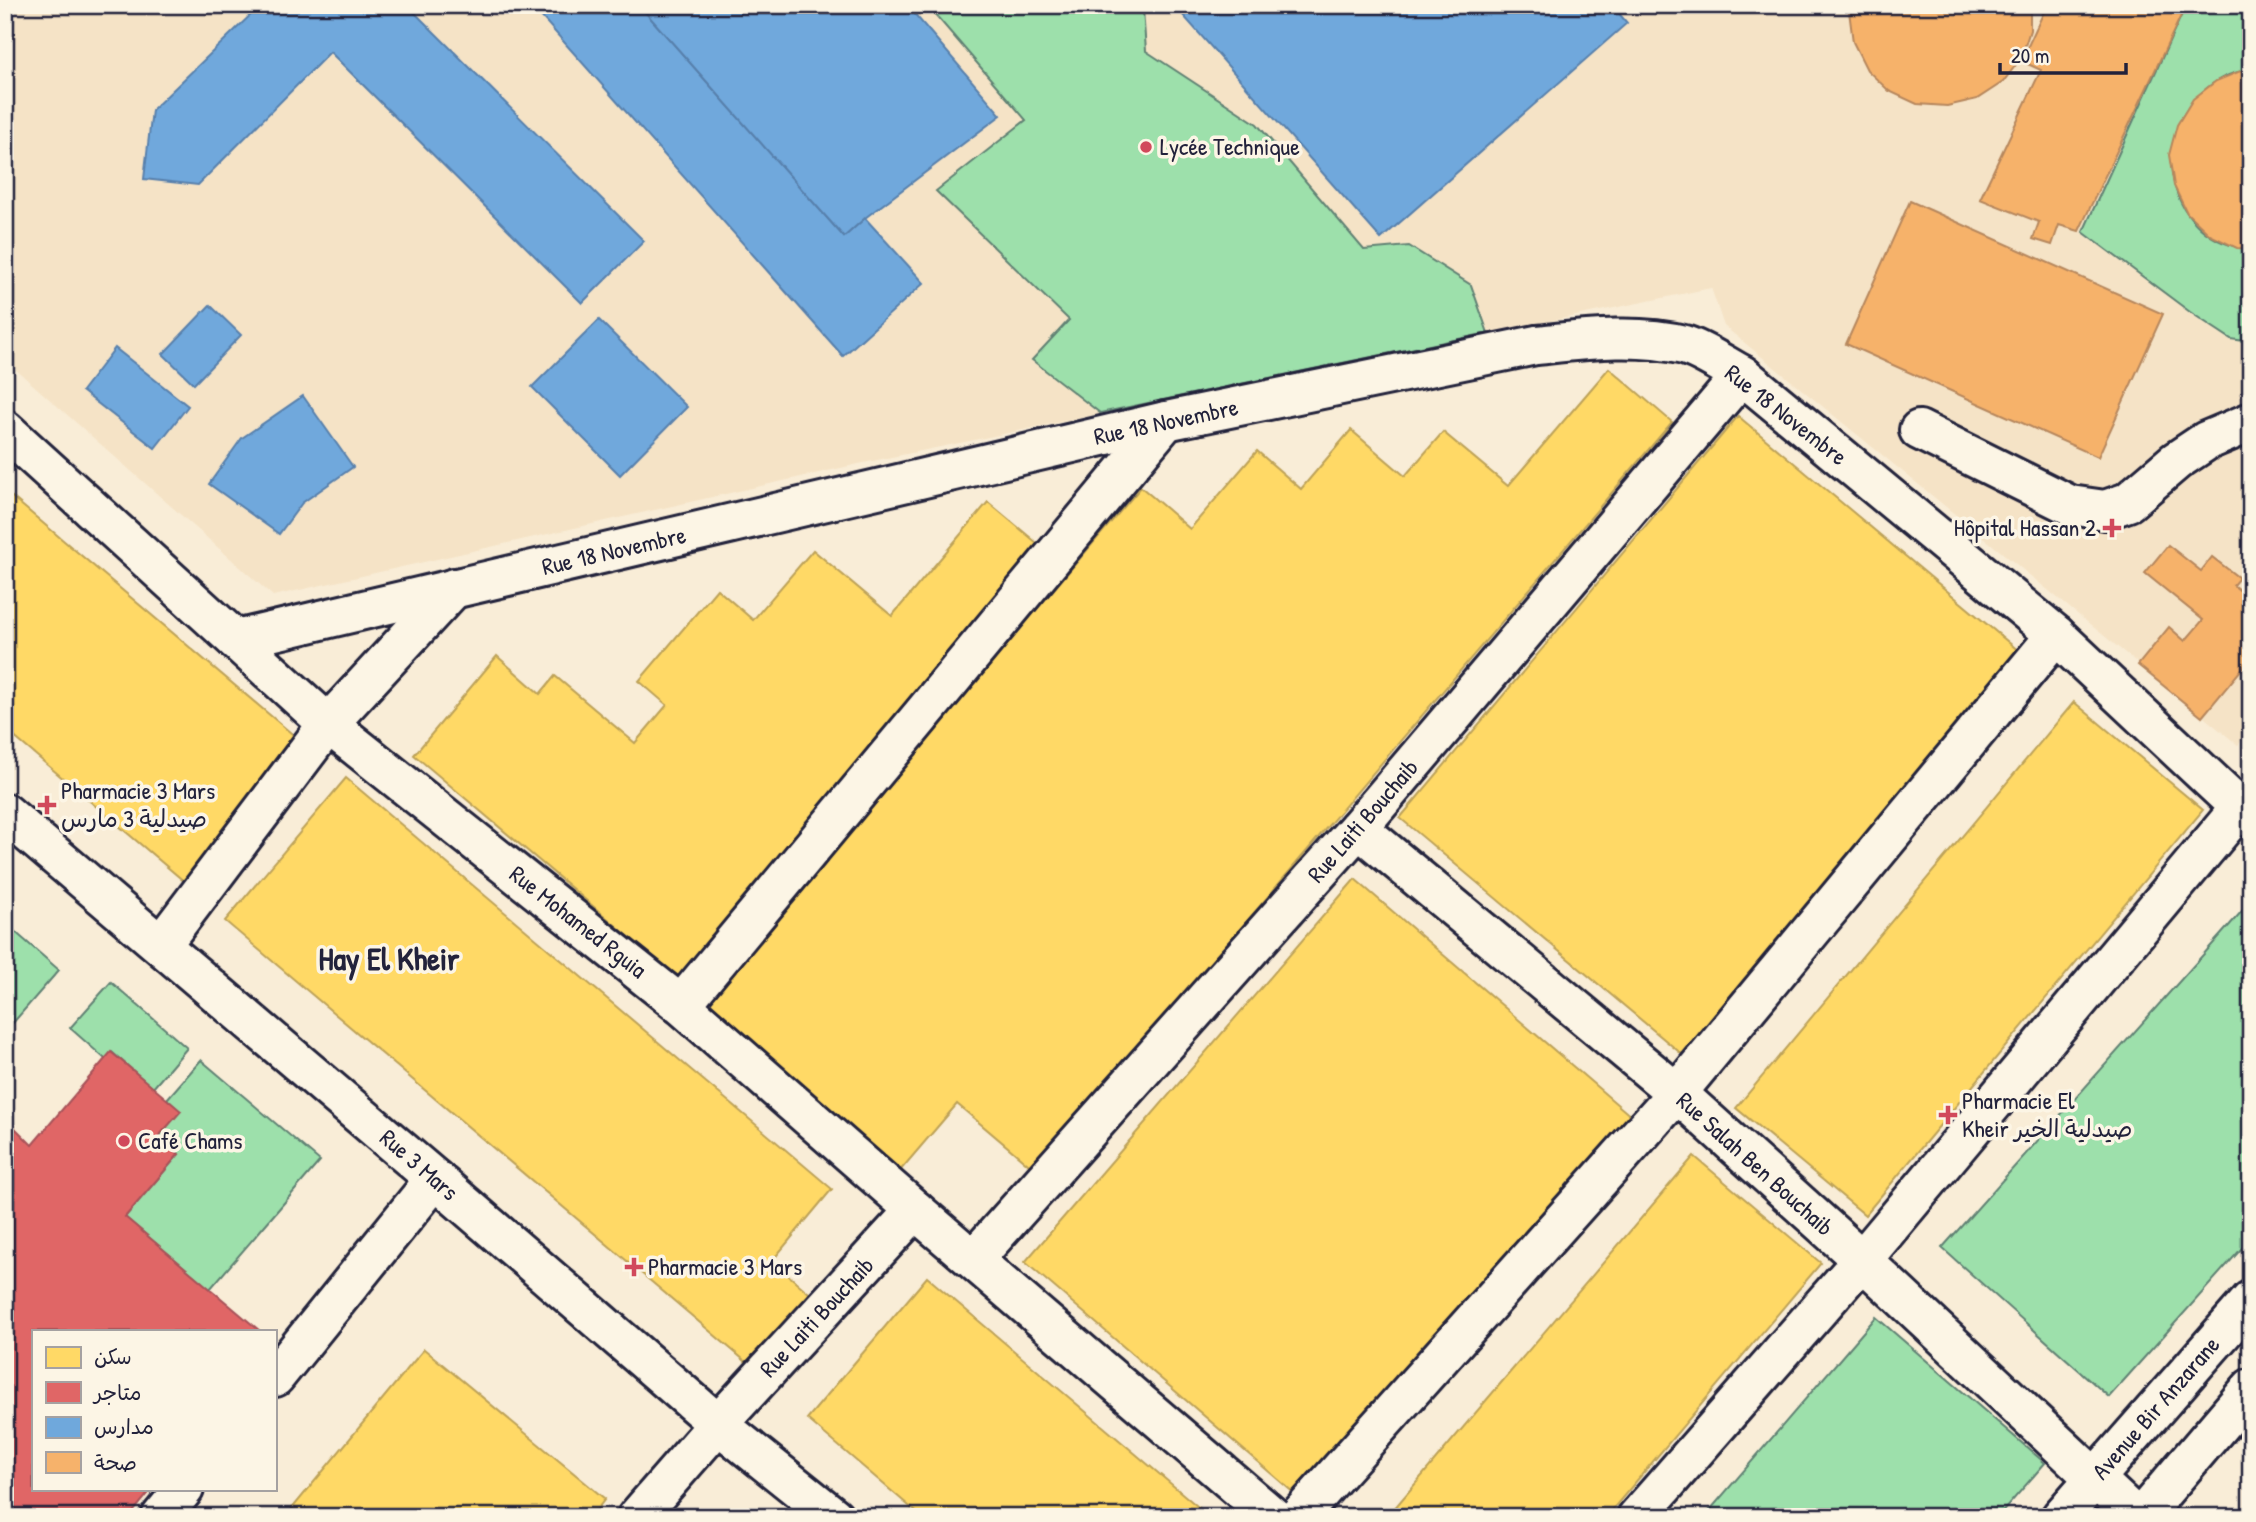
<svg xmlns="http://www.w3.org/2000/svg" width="2256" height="1522" font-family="'Patrick Hand','Playpen Sans Arabic',sans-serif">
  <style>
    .built { fill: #f5e3c6 }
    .green { fill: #9de0ab; stroke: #608173; stroke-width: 2 }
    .homes { fill: #ffd966; stroke: #bda259; stroke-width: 2 }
    .shops { fill: #e06666; stroke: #a75259; stroke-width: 2 }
    .schools { fill: #6fa8dc; stroke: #5880ac; stroke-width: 2 }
    .health { fill: #f6b26b; stroke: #b6875d; stroke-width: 2 }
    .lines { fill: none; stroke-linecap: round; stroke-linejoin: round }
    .minor-casing { stroke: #22223b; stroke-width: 44 }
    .minor { stroke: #fcf5e5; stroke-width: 38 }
    .poi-dot { fill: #d1495b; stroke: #fcf5e5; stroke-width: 2.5 }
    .labels { text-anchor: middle; stroke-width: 7; stroke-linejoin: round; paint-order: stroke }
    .poi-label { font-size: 24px; fill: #22223b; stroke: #fcf5e5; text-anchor: start }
    .street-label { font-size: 24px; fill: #22223b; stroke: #fcf5e5 }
    .district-label { font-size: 32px; font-weight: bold; fill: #22223b; stroke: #fcf5e5 }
  </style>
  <rect width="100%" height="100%" fill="#f9edd7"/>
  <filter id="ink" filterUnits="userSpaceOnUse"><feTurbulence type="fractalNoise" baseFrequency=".0143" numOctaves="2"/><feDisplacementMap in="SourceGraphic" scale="14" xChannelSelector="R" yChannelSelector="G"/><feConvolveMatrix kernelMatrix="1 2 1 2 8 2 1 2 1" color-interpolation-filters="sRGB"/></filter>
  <g filter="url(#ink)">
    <polygon class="built" points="5,5 2251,5 2251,730 2238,745 1724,326 1711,288 863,463 273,596 5,360"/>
    <g class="green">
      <polygon points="927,5 1138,5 1143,9 1146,51 1257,124 1364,250 1409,246 1471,285 1488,333 1100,413 1032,360 1069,320 936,191 1026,120"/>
      <path d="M2186,5H2245L2251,10V70C2235,71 2219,78 2207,88C2144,138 2168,242 2251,249V342L2231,339L2190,312L2083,232Z"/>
      <polygon points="2251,901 2251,1238 2109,1397 1942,1248"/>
      <polygon points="5,923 59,970 5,1032"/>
      <polygon points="111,982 187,1048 153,1088 112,1052 105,1059 70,1028"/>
      <polygon points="201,1060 320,1161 210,1289 125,1217 179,1154 159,1136 180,1111 167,1099"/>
      <polygon points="1876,1317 2045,1463 1998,1517 1704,1517"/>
    </g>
    <g class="homes">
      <polygon points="1609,368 1672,422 1035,1170 957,1104 899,1172 701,1003 1141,487 1190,529 1257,451 1301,489 1351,430 1405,476 1443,432 1508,486"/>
      <polygon points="1738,416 2020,652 1683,1055 1400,818"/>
      <polygon points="5,491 310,749 192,888 5,729"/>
      <polygon points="988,502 1049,553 685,984 414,755 497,656 540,694 555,676 635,743 667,705 639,681 717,589 753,620 813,550 892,616"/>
      <polygon points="2074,702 2203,810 1865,1215 1736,1108"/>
      <polygon points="346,778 832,1189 772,1261 817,1300 757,1371 225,921"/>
      <polygon points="1355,879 1632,1117 1302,1500 1025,1262"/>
      <polygon points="1694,1156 1821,1263 1606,1517 1387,1517"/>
      <polygon points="927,1277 1210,1517 922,1517 807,1419"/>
      <polygon points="424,1349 605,1499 591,1517 285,1517"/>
    </g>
    <polygon class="shops" points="111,1052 181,1111 159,1136 179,1154 125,1217 260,1331 33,1331 33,1489 152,1489 129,1517 5,1517 5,1118 32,1145"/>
    <g class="schools">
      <polygon points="261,5 407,5 644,241 582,303 330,52 198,185 144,179 152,110"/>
      <polygon points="531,5 639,5 844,237 865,218 924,283 843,356"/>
      <polygon points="639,5 907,5 1001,115 865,218 844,237"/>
      <polygon points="1174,5 1612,5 1627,23 1381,239"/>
      <polygon points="210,305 241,335 194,384 163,354"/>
      <polygon points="599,320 687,407 620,475 532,387"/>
      <polygon points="115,348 188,406 155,448 82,391"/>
      <polygon points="303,396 353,467 302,503 279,534 209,484 242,438"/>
    </g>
    <g class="health">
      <polygon points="1850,5 2030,5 2030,30 2021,58 2003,82 1977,99 1947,106 1917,104 1889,91 1867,70 1853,42 1849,11"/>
      <polygon points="2047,5 2186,5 2079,231 2059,225 2052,245 2033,239 2039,222 1980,199 2041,70 2021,61"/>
      <polygon points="2243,70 2251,70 2251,249 2237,248 2210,235 2187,213 2174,186 2169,155 2177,125 2193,99 2216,81"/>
      <polygon points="1910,201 2163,314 2098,457 1846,344"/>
      <polygon points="2168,545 2201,571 2212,557 2239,578 2233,585 2251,600 2251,658 2202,717 2138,665 2169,627 2185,641 2203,620 2145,573"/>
    </g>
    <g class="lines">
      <defs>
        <g id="minor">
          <polyline points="5,430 328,724 681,1005 915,1210 1273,1517"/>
          <polyline points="1919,430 2070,505 2105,510 2128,502 2176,461 2206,441 2251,422"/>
          <path d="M236,640L1166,421L1536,345C1584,340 1636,333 1684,345C1702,350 1725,366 1742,375L2056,635L2251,818"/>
          <polyline points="5,813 435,1179 718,1424 834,1517"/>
          <polyline points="1358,828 1677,1093 1862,1260 2136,1517"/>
          <polyline points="161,945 328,724 454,588"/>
          <polyline points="681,1005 1166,421"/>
          <polyline points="974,1259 1358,828 1742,375"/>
          <polyline points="275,1377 435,1179"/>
          <polyline points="161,1517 184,1489"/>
          <polyline points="637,1517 718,1424 915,1210"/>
          <polyline points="1298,1517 1677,1093 2056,635"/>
          <polyline points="1637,1517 1862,1260 2240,808"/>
          <polyline points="2061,1517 2251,1300"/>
          <polyline points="2141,1517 2251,1388"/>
        </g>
      </defs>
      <use href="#minor" class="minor-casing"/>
      <use href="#minor" class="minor"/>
    </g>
  </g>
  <g class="poi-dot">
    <circle cx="1146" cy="147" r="7"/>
    <path d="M2108.5 517.5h7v7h7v7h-7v7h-7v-7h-7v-7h7z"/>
    <path d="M43.5 794.5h7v7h7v7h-7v7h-7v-7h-7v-7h7z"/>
    <path d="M1944.5 1104.5h7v7h7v7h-7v7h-7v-7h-7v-7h7z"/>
    <circle cx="124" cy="1141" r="7"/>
    <path d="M630.5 1256.5h7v7h7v7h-7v7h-7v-7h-7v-7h7z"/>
  </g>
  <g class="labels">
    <g class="poi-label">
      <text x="1160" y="155">Lycée Technique</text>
      <text x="2096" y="536" text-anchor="end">Hôpital Hassan 2</text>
      <text x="61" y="799">Pharmacie 3 Mars<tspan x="61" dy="28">صيدلية 3 مارس</tspan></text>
      <text x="1962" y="1109">Pharmacie El<tspan x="1962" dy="28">Kheir صيدلية الخير</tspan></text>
      <text x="138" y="1149">Café Chams</text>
      <text x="648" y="1275">Pharmacie 3 Mars</text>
    </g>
    <g class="street-label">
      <text transform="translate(1786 415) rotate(38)" y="8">Rue 18 Novembre</text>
      <text transform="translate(1166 422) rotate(-12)" y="8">Rue 18 Novembre</text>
      <text transform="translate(614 551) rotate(-13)" y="8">Rue 18 Novembre</text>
      <text transform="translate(1363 821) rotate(-49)" y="8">Rue Laiti Bouchaib</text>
      <text transform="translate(578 922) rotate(38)" y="8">Rue Mohamed Rguia</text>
      <text transform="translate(1755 1164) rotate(42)" y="8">Rue Salah Ben Bouchaib</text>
      <text transform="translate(419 1165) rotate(41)" y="8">Rue 3 Mars</text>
      <text transform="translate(817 1317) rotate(-47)" y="8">Rue Laiti Bouchaib</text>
      <text transform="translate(2156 1408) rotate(-49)" y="8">Avenue Bir Anzarane</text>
    </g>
    <g class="district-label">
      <text x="389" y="970">Hay El Kheir</text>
    </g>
  </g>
  <rect width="2256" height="1522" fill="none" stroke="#fcf5e5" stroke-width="28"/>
  <rect x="14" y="14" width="2228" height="1494" fill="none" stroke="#22223b" stroke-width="2.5" filter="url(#ink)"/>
  <rect x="32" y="1330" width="245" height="161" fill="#fcf5e5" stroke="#a5a1a1" stroke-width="2"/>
  <rect x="46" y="1347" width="35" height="21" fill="#ffd966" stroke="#a5a1a1" stroke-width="2"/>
  <text x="94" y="1364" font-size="21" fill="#22223b">سكن</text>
  <rect x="46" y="1382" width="35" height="21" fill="#e06666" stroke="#a5a1a1" stroke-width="2"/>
  <text x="94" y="1400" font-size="21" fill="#22223b">متاجر</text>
  <rect x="46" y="1417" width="35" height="21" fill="#6fa8dc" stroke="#a5a1a1" stroke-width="2"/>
  <text x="94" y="1434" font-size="21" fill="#22223b">مدارس</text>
  <rect x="46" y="1452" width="35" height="21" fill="#f6b26b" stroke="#a5a1a1" stroke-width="2"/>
  <text x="94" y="1470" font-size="21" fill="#22223b">صحة</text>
  <path d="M2000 63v10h126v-10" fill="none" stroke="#22223b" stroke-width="3.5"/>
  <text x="2011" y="63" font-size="21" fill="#22223b" stroke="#fcf5e5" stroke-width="5" paint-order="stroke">20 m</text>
</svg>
